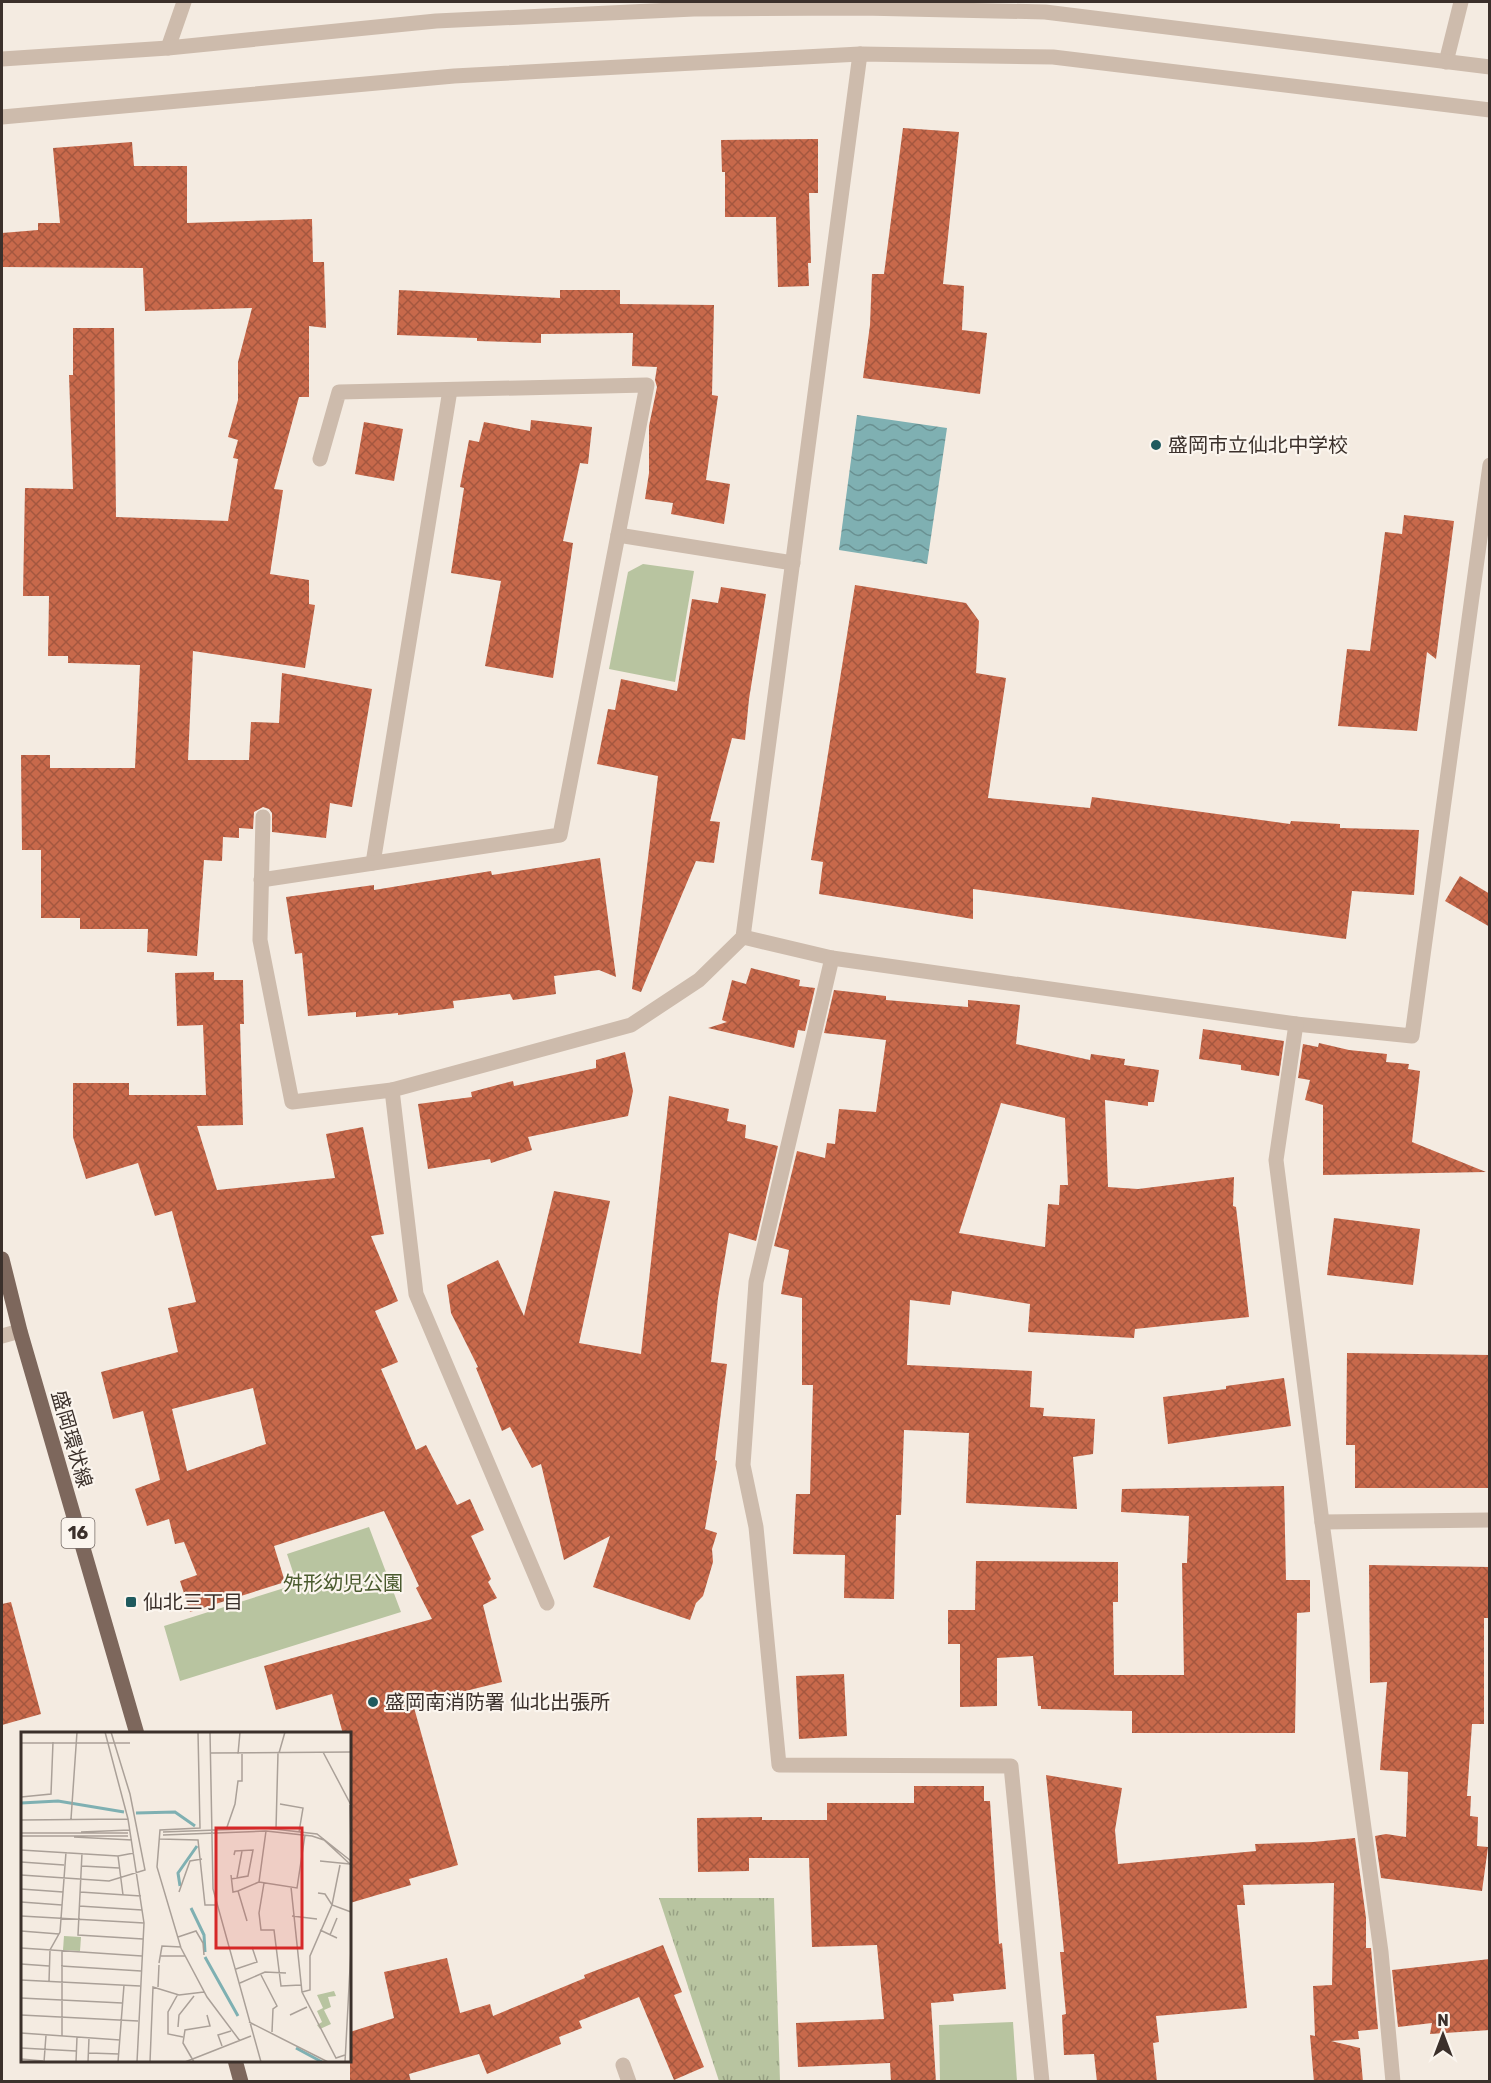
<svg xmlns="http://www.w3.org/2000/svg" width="1491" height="2083" font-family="Rubik,'Noto Sans JP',sans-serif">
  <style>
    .grass { fill: url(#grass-tufts) }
    .park { fill: #b8c4a0 }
    .water { fill: url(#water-waves) }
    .building { fill: url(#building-cross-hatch); fill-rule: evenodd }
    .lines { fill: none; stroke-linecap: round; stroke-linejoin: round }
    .minor { stroke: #cdbbac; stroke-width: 15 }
    .tertiary { stroke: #cdbbac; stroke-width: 15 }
    .primary { stroke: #7d675c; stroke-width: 15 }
    .poi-dot { fill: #1f5a5e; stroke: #fbf5ee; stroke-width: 2 }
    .labels { text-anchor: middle; stroke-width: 4.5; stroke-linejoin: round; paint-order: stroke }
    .shield { fill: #fbf5ee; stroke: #756b66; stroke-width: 1.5 }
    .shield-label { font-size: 18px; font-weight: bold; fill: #3b302b }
    .poi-label { font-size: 20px; fill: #3b302b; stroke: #fbf5ee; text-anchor: start }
    .street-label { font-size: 20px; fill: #3b302b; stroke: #fbf5ee }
    .park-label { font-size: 20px; fill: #4a5a2e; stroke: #fbf5ee }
    .inset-river { fill: none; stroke: #7fb0b2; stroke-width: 3 }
    .inset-road { fill: none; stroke: #aaa098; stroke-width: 1.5 }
    .view { fill: #d62828; fill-opacity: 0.15; stroke: #d62828; stroke-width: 3 }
    .inset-edge { fill: none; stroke: #3b302b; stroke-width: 3 }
  </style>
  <defs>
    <pattern id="grass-tufts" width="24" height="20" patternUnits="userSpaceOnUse" patternTransform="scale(1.5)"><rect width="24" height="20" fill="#b8c4a0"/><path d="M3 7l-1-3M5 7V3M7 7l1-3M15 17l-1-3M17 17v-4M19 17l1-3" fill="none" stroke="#97a083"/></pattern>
    <pattern id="water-waves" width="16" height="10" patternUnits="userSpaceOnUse" patternTransform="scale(1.5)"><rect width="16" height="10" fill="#7fb0b2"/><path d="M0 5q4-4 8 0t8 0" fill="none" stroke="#699091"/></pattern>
    <pattern id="building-cross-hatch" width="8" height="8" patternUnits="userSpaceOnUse" patternTransform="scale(1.5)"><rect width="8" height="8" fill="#c8694b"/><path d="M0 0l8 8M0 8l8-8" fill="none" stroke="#a4573f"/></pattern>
  </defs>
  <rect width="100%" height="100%" fill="#f4ebe1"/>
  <polygon class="grass" points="659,1898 774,1898 780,2081 719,2081"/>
  <g class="park">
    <polygon points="643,564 694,571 675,682 609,669 628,572"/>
    <polygon points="369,1527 401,1612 180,1681 164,1626 297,1584 287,1554"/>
    <polygon points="1013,2022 1017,2081 940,2081 939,2025"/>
  </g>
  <polygon class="water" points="857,415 947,428 927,564 839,550"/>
  <g class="building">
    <polygon points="903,128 959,132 943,284 964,286 962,330 987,333 980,394 863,378 870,325 872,274 884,274"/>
    <polygon points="818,139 818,193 809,193 811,263 808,263 809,286 778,287 776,217 725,217 725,172 722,172 721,140"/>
    <polygon points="132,142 134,166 187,166 187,223 312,219 313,262 324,262 326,328 309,326 309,397 299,397 274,489 283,490 270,574 309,580 309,604 315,605 305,668 193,651 188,760 249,760 251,722 279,723 282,673 372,689 352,807 330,803 326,838 272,832 272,813 269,809 263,807 254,812 253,829 239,828 239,838 223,837 222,861 204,860 197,956 147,952 148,929 80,929 80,918 41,918 41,850 22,850 21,755 50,755 50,768 135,768 140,665 68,663 68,656 48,656 49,596 23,596 25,488 73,489 69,375 73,375 73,328 114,328 116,517 228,521 238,459 233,458 238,440 228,437 238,400 238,362 252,308 145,311 143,268 2,267 2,233 38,230 38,223 60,223 53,148"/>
    <polygon points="399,290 560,298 560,290 620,290 620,304 714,305 712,395 718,396 706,480 730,484 724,524 671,514 673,503 645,499 649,473 649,426 657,387 655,380 657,367 632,366 633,333 541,334 541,343 477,341 477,338 397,335"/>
    <polygon points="531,420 592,427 588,464 580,463 563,541 573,543 553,678 485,666 501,581 451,573 464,488 460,487 469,440 479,442 484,422 530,431"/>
    <polygon points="364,422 403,429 394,481 355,474"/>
    <polygon points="1404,515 1454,521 1436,659 1427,652 1417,731 1338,726 1347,649 1370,651 1385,532 1402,534"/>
    <polygon points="855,585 966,603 979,621 976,673 1006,678 988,798 1090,808 1092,797 1290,824 1291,821 1340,824 1340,828 1419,830 1414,895 1352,891 1346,939 973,889 973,919 819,894 823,862 811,860"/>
    <polygon points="721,587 766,594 749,699 745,740 732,738 710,821 720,822 714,863 696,861 641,992 632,989 658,776 597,764 608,709 615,710 621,679 677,691 692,599 718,603"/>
    <polygon points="600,858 616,977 599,970 554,976 556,994 513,1000 510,994 453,1001 454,1008 398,1015 398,1013 356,1017 356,1012 308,1016 302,953 295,954 286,897 374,885 374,890 491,871 492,875"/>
    <polygon points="1460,876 1490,894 1490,927 1445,901"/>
    <polygon points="751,968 800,980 799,986 815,988 805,1031 798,1030 794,1048 708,1028 727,1022 722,1020 732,980 746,984"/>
    <path d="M214,972V980H243L244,1024H240L243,1125L197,1126L217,1190L335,1178L326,1134L363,1127L384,1234L371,1236L398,1301L375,1311L398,1362L381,1369L416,1450L426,1445L457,1505L470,1499L484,1530L471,1536L491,1579L488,1582L497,1598L483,1605L502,1682L413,1704L458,1865L409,1879L411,1885L350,1903V1734H343L332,1694L276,1710L264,1666L432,1619L416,1588L419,1586L384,1511L274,1546L285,1582L190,1612L180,1581L197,1575L184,1542L175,1544L169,1519L147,1526L135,1489L160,1480L143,1411L113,1419L101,1372L178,1352L168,1308L196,1302L172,1211L155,1216L138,1163L86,1179L73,1137V1083H129V1095H206L203,1025L177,1026L175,973ZM253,1388L266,1444L187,1471L172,1409Z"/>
    <path d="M834,990L886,996V1000L968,1007V1000L1020,1005L1016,1044L1090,1060L1091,1054L1125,1059L1124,1065L1159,1070L1154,1102H1148V1106L1105,1100L1108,1187L1138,1189L1234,1177L1233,1206L1236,1207L1249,1317L1135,1329L1134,1338L1028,1332L1030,1304L952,1291L950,1305L910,1300L907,1365L1032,1371L1030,1407L1044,1408L1043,1416L1095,1419L1093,1454L1073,1457L1077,1509L966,1503L969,1433L904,1430L901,1515H896L894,1599L844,1598L845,1555L793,1554L796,1494H810L813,1385H802V1298L781,1294L789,1250L774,1246L797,1151L825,1158L827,1143L835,1144L839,1109L876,1112L886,1040L824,1033ZM1001,1103L1065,1118L1068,1185H1060L1059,1205L1048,1204L1045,1247L959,1233Z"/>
    <polygon points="1203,1029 1284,1041 1279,1076 1241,1070 1241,1065 1199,1059"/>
    <polygon points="1319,1043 1349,1050 1387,1054 1386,1062 1409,1064 1408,1069 1420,1071 1412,1142 1486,1172 1323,1175 1323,1105 1305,1100 1310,1080 1298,1078 1303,1044 1318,1047"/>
    <polygon points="625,1052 633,1091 628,1116 528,1137 532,1150 491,1163 490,1159 428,1169 418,1104 472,1097 471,1092 513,1081 514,1086 596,1068 596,1060"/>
    <polygon points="669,1096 729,1109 727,1121 746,1125 745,1138 778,1146 756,1241 729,1233 718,1298 711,1362 727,1364 715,1460 717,1461 705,1529 717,1533 712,1549 713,1562 703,1596 696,1603 690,1620 593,1587 610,1536 564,1560 541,1464 532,1468 510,1427 502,1431 476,1368 478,1367 451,1313 447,1285 498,1260 524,1316 554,1191 610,1201 579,1343 641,1354"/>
    <polygon points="1334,1218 1420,1229 1413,1285 1327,1275"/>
    <polygon points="1347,1353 1490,1355 1490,1488 1355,1488 1355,1445 1346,1445"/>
    <polygon points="1284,1378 1291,1426 1168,1444 1163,1397 1226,1389 1226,1386"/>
    <polygon points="1284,1486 1286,1580 1310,1580 1310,1612 1297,1613 1295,1733 1132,1733 1132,1711 1041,1709 1041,1706 1038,1706 1033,1656 997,1658 997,1706 960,1707 960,1644 948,1644 948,1610 975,1610 976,1561 1118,1562 1118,1602 1113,1602 1114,1675 1184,1675 1182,1563 1187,1563 1189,1516 1121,1512 1122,1489"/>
    <polygon points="1369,1565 1490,1567 1490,1618 1484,1618 1484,1724 1472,1724 1467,1796 1471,1796 1470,1816 1478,1817 1477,1846 1488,1847 1482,1891 1381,1878 1375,1836 1386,1834 1406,1837 1408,1772 1380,1770 1387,1682 1370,1683"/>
    <polygon points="11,1602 41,1714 2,1725 2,1604"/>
    <polygon points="844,1674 847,1736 799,1739 796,1676"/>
    <polygon points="1046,1775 1122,1788 1115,1830 1118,1864 1256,1851 1255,1844 1313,1842 1355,1838 1366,1918 1366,1948 1371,1948 1378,2029 1358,2031 1359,2039 1331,2041 1360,2048 1363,2082 1314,2082 1310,2035 1315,2036 1313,1986 1332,1985 1334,1883 1243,1885 1245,1905 1237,1905 1247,2008 1156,2016 1159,2042 1153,2043 1157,2082 1097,2082 1094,2054 1064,2055 1062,2015 1066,2014 1060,1952 1064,1952"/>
    <polygon points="914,1786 984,1786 984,1801 990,1801 999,1944 1002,1943 1006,1989 953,1994 954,2001 931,2003 936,2082 891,2082 890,2063 798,2067 796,2023 884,2019 877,1945 812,1947 809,1858 749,1858 749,1871 698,1872 697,1818 762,1817 762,1820 827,1820 827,1803 914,1803"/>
    <polygon points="663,1945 682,1992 674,1995 704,2067 674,2080 639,1997 579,2021 582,2028 559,2037 561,2044 487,2074 479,2054 409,2074 411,2082 350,2082 350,2032 394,2018 384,1972 447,1958 460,2013 490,2004 493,2016 585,1978 584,1975"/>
    <polygon points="1490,1959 1490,2030 1430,2034 1432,2023 1398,2027 1392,1970"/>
  </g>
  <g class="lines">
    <g class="minor">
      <polyline points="168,48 184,2"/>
      <polyline points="1446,62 1461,2"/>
      <polyline points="618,535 793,563"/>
      <polyline points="263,817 260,940 292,1102 392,1090"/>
      <polyline points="373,863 450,390"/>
      <polyline points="261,880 560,835 647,385 339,392 320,459"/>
      <polyline points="743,937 832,958 1296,1024 1412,1036 1490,465"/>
      <polyline points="832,958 756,1282 743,1465 756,1527 779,1765 1011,1766 1042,2082"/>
      <polyline points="1296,1024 1276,1160 1322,1522 1381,1952 1393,2082"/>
      <polyline points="2,1336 20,1331"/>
      <polyline points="1322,1522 1490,1520"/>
      <polyline points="547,1603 416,1294 392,1090 631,1025 699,980 743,937 860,54"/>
      <polyline points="623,2065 629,2082"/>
    </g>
    <g class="tertiary">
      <polyline points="2,59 168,48 436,21 694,9 862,8 1045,12 1490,67"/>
      <polyline points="2,117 454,76 860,54 1053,57 1490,110"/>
    </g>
    <g class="primary">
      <polyline points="2,1259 20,1331 137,1734"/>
      <polyline points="235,2060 241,2082"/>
    </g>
  </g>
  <g class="poi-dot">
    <circle cx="1156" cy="445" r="6"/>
    <rect x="125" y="1596" width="12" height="12" rx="3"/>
    <circle cx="373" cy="1702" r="6"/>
  </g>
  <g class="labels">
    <rect class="shield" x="61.5" y="1518" width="33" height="30" rx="4.5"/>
    <g class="shield-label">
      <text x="78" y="1539">16</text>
    </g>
    <g class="poi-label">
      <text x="1168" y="452">盛岡市立仙北中学校</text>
      <text x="143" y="1609">仙北三丁目</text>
      <text x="385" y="1709">盛岡南消防署 仙北出張所</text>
    </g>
    <g class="street-label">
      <text transform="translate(72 1439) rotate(74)" y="7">盛岡環状線</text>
    </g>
    <g class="park-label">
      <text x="343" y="1590">舛形幼児公園</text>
    </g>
  </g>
  <g transform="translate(21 1732)">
    <rect width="330" height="330" fill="#f4ebe1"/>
    <path d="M313,259L315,264L307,265L310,275L303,278L310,292L299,297L296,293L301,290L296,279L302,276L296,263Z" fill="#b8c4a0"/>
    <path d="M43,204L60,205L59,219L42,218Z" fill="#b8c4a0"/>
    <path class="inset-river" d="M0,71L37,69L103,80M115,81L154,80L174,94M159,154L157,141L176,114M170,176L183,203L184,220M184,225L217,284M275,316L301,330"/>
    <path class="inset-road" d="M84,0L107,87L123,191L116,330M177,0L179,96L139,98L136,135L160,216L186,265L219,309M189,0L192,157L240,330M0,11H109M302,20L330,73M189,21L330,20M258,21L264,0M217,22L219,0M0,65L30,62L32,10M259,72L282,76L278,100M329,73L330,115M50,87L56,0M0,88L107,87M255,97L257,21M205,98L214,72L217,49H221V22M60,100L109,98M142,100L245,96L296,102L330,129M0,101H107M142,103L245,99L291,104L303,108L330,133M0,104H107M53,105L111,108M139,107L177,108L184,173H196M0,118L97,124L113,121M61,121L57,203L122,207M97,124L102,163M299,129L329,132M0,130L43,133M61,134L98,136M0,143L88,149L124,138L109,62L90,0M210,143L212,160L217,159M216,146L221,119M210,147L227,144L232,118L214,119L213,123M238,150L276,156L284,103M243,151L238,181L240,198H253L260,254L280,253M270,155L281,260L315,326L324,323M0,157L42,160M59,160L120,164M158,160L169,129L181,127M297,161L304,162L311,173L330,180M0,170L41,173M58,174L121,178M0,184L123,191M271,184L296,187M226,189L217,159L238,150L245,99M299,198L316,206M0,199L38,202M309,203L316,186M157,205L175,199L182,211L183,223M0,216L121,224M41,219V304M140,224H164M138,231L141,214L160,215M0,232L28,234M40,234L120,239M215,237L236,230L231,215M240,243L256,274L252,277L251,300M0,248L119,254M28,250L29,218L39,200L45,120M219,251L244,240L265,241M137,255L138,233M281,260L289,258V224L311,173L319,133M157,262L147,280V302L162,305M0,266L101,271M0,283L117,289M269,283L286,275M228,290L307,330M157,295L158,283L173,264M0,301L99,308M201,314L197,303L210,299M0,316L55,319M68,321L98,322M0,327L22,329M23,330L25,303M55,330L56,305M67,330L68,306M97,330L103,253M129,330L132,255L158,263L183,260M164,330L230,304M173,330L162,311L164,298L189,294L186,283M324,330L330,217"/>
    <path class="view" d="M195,96H281V216H195Z"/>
    <rect width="330" height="330" class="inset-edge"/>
  </g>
  <rect width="1491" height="2083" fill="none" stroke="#3b302b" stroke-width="6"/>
  <g transform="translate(1443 2035)" stroke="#fbf5ee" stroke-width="4.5" paint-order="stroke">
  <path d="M0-4.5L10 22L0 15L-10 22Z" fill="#3b302b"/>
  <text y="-9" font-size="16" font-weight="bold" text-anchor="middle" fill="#3b302b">N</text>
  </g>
</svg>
